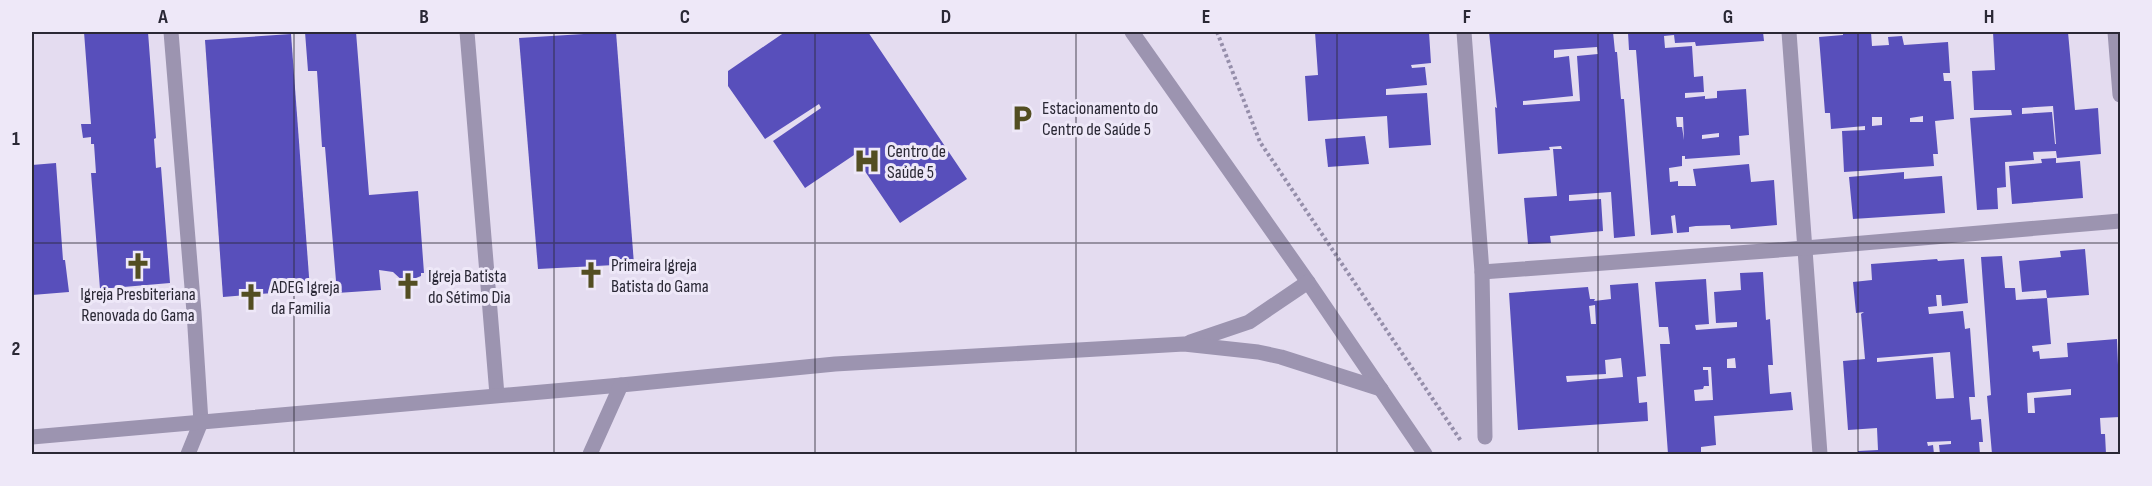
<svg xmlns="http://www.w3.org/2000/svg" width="2152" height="486" font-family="'Sofia Sans Condensed',sans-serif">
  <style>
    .building { fill: #584fbb; fill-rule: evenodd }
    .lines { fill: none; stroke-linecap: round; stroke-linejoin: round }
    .path { stroke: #958eaa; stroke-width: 4; stroke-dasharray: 3 3; stroke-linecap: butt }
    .minor { stroke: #9c94b0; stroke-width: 15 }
    .grid { fill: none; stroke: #2a2835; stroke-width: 1.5; stroke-opacity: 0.55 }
    .labels { text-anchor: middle; stroke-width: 6; stroke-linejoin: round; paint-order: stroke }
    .poi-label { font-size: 18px; fill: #2a2835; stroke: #eee8f8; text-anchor: start }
    .neatline { fill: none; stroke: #2a2835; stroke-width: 2 }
    .grid-label { font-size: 20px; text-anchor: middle; font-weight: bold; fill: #2a2835 }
  </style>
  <rect width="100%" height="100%" fill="#e4dcf0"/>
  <g class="building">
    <polygon points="84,32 148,32 156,138 154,139 156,168 161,167 170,283 100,289 91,173 96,173 94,144 91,144 91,137 83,138 81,124 91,124"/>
    <polygon points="305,32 356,32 369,195 418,191 424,273 421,273 421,276 416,278 414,282 405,283 393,272 379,270 381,290 337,293 325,147 322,147 317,71 308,71"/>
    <polygon points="616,32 634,264 538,269 519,38"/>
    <polygon points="785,32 868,32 967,179 900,223 854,155 805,188 773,141 821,108 819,104 765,139 728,86 728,71"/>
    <polygon points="1315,32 1340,32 1340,33 1346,33 1346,32 1429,32 1431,63 1411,65 1412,68 1425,67 1427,85 1386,89 1386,95 1427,93 1431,145 1389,148 1387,116 1308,121 1305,76 1318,75"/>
    <path d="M1489,32H1613L1615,52H1617L1621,99H1624L1635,236L1614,238L1611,192L1569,195V201L1601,199L1603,231L1550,236L1551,243L1528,244L1524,198L1557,196L1553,149H1562L1561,146L1549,147L1550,150L1498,154L1495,107L1497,108ZM1597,47L1598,54L1577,56L1580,101L1523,105V101L1573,96L1569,56L1554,58V50Z"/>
    <path d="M1628,32H1763L1764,41L1696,46L1695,42L1675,43L1674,35L1664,36L1665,48L1692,46L1694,77L1703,76L1704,92L1685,93V98L1705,96V99L1717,98V91L1746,89L1749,135L1739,136L1740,155L1685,159V156H1682V166L1669,168L1670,182L1678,181V186H1666H1696L1693,169L1749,164L1751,182L1774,180L1777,225L1731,229L1730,225L1696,226L1689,227V232L1677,233L1675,215L1671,216L1673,233L1651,235L1636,50H1629ZM1676,117H1683L1684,140L1682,127H1677ZM1719,133V137L1702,139V135Z"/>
    <path d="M1843,32H1871L1872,46L1889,45L1888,37L1902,36L1904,45L1948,42L1950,73H1943L1944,81H1951L1954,119L1935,121L1938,154H1933L1934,166L1844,172L1842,131L1865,130V126L1831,129L1830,113H1825L1819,37L1843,35ZM1923,116V122H1910V118ZM1872,117H1882V125L1872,126Z"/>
    <path d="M1993,32H2068L2075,110L2098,108L2101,154L2057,158L2056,151L2033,152L2034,160L2005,162L2006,187L1997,188L1998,209L1977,210L1970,118L2012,115L2011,110H1974L1972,71L1995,70ZM2053,106L2056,144H2055L2052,112L2022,114V108Z"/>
    <polygon points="291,34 310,290 223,297 205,40"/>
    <polygon points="1365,136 1369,164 1328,167 1325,139"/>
    <polygon points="2056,158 2056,163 2080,161 2083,198 2012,204 2009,166 2042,163 2041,159"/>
    <polygon points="56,163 63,260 65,260 69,292 32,295 32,165"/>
    <polygon points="1904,172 1904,179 1942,176 1945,213 1853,219 1849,177"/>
    <polygon points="2085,249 2089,295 2047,298 2046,290 2022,292 2019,261 2061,257 2060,251"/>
    <path d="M2002,256L2005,288H2015L2016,300L2047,298L2051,344L2032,346L2033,352L2039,351L2040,359L2068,357L2067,343L2117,339L2120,417L2100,418L2101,434H2105L2106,454H1992L1987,396L1991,395L1981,257ZM2071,389V395L2034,398L2035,413H2028L2027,393Z"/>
    <path d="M1937,259L1938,261L1964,259L1968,303L1942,306L1941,295H1936L1937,306L1928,307L1929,314L1963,311L1965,329L1970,328L1975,397H1969L1971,420L1981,419L1983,442H1979L1980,454H1940L1939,445L1951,444V441L1927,442L1928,446L1933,445L1934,454H1858V451L1878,450L1877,428L1848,430L1843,361L1865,359L1861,314L1864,312L1856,313L1853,282L1872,280L1871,264ZM1950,352L1954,398L1936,399L1933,357L1877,362V358Z"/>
    <path d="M1763,272L1766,320L1770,319L1773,365H1768L1770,394L1791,392L1793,410L1714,416L1716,445L1701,447V454H1668L1660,344H1670L1668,327H1659L1655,282L1706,279L1709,324L1695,325L1696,330L1737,327V322L1716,323L1714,292L1741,290L1740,273ZM1735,358L1736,368H1727V359ZM1703,367H1711L1713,400L1695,401L1694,390L1703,389L1704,386H1709L1708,370H1703Z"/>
    <path d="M1638,283L1646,376L1637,377L1639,403L1647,402L1648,421L1518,430L1509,293L1588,287L1590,299H1595L1594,301L1611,299L1610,285ZM1595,305L1596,324H1591L1589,306ZM1621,358L1623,377L1567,382L1566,376L1606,374L1605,360Z"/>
  </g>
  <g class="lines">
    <polyline class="path" points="1217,32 1260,142 1461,441"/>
    <g class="minor">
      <polyline points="171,32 194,312 201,422 188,454"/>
      <polyline points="467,32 497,395"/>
      <polyline points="1132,32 1308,282 1425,454"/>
      <polyline points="1464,32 1482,272"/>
      <polyline points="1789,32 1820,454"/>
      <polyline points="2115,32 2120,95"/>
      <polyline points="1190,342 1249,322 1308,282"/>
      <polyline points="32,437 621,385 835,364 1184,344 1258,352 1281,357 1381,389"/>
      <polyline points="1485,437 1482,272 1805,248 2120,221"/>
      <polyline points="590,454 621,385"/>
    </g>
  </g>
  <path class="grid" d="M294,32V454M554,32V454M815,32V454M1076,32V454M1337,32V454M1598,32V454M1858,32V454M32,243H2120"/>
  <defs>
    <symbol id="parking-bare" viewBox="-9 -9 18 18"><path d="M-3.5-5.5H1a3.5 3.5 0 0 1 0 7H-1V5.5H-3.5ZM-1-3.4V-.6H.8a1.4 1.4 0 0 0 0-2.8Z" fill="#534e22" stroke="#eee8f8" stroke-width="2.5" paint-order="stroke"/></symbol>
    <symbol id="hospital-bare" viewBox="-9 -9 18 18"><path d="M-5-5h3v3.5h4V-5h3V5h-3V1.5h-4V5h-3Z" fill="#534e22" stroke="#eee8f8" stroke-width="2.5" paint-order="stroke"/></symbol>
    <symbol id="church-bare" viewBox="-9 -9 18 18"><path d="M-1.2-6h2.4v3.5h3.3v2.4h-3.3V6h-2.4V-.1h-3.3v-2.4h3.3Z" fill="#534e22" stroke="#eee8f8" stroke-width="2.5" paint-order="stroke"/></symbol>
  </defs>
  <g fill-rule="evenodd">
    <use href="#parking-bare" x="1003" y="99" width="38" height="38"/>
    <use href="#hospital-bare" x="848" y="142" width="38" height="38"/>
    <use href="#church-bare" x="119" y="247" width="38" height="38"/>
    <use href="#church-bare" x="572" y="256" width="38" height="38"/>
    <use href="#church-bare" x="389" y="267" width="38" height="38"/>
    <use href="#church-bare" x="232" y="278" width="38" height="38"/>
  </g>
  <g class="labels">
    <g class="poi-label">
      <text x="1042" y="114">Estacionamento do<tspan x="1042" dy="21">Centro de Saúde 5</tspan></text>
      <text x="887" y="157">Centro de<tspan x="887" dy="21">Saúde 5</tspan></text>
      <text x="611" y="271">Primeira Igreja<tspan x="611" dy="21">Batista do Gama</tspan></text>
      <text x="428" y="282">Igreja Batista<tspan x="428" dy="21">do Sétimo Dia</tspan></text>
      <text x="271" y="293">ADEG Igreja<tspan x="271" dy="21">da Familia</tspan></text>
      <text x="138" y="300" text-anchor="middle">Igreja Presbiteriana<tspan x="138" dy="21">Renovada do Gama</tspan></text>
    </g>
  </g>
  <rect width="2152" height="486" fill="none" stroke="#eee8f8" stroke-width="66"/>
  <rect x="33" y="33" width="2086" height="420" class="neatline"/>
  <g class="grid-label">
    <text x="163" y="23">A</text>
    <text x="424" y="23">B</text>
    <text x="685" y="23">C</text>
    <text x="946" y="23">D</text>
    <text x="1206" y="23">E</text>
    <text x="1467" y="23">F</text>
    <text x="1728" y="23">G</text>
    <text x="1989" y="23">H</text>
    <text x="16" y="145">1</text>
    <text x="16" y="355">2</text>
  </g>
</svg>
